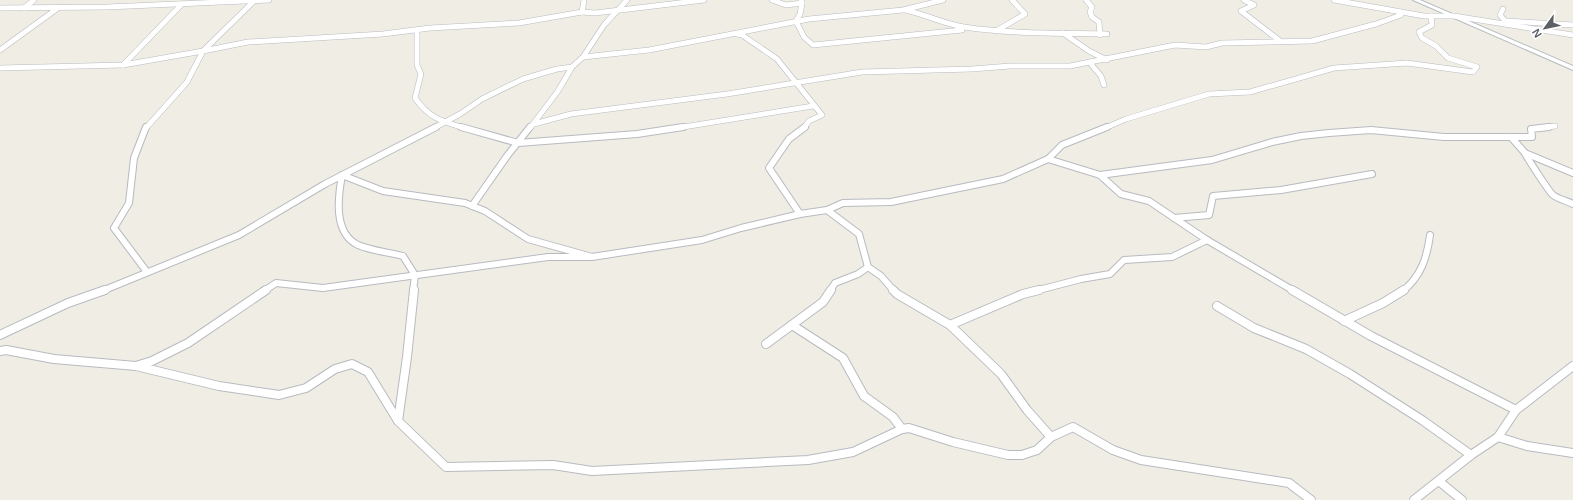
<svg xmlns="http://www.w3.org/2000/svg" width="1573" height="500" font-family="Helvetica,sans-serif">
  <style>
    .lines { fill: none; stroke-linecap: round; stroke-linejoin: round }
    .minor-far2-casing { stroke: #b7bbc0; stroke-width: 6 }
    .minor-far1-casing { stroke: #b7bbc0; stroke-width: 8 }
    .minor-casing { stroke: #b7bbc0; stroke-width: 10 }
    .tertiary-casing { stroke: #b7bbc0; stroke-width: 2 }
    .minor-far2 { stroke: #fff; stroke-width: 5 }
    .minor-far1 { stroke: #fff; stroke-width: 6 }
    .minor { stroke: #fff; stroke-width: 8 }
    .tertiary { fill: #fff; fill-rule: evenodd }
  </style>
  <rect width="100%" height="100%" fill="#f0ede4"/>
  <g class="lines">
    <defs>
      <g id="minor-far2">
        <polyline points="772,0 786,5 802,3 801,0"/>
        <polyline points="1086,0 1092,7 1090,12 1092,17 1099,22 1100,35"/>
        <polyline points="1244,0 1254,5 1241,11 1280,41"/>
        <polyline points="1334,0 1424,16 1454,16 1573,35"/>
        <polyline points="802,3 800,14 796,21 804,37 813,45 962,30"/>
        <polyline points="0,8 107,7 269,0"/>
        <polyline points="24,8 34,0"/>
        <polyline points="1503,9 1500,15 1505,21"/>
        <path d="M905,10C925,14 943,24 964,27C1011,34 1059,33 1107,34"/>
        <polyline points="582,12 595,13 704,0"/>
        <polyline points="1507,21 1573,25"/>
        <path d="M417,30V65L421,74L415,98C429,118 441,121 464,128"/>
        <polyline points="996,31 1025,14 1012,0"/>
        <polyline points="1063,33 1089,51 1107,60"/>
        <polyline points="737,34 742,35 777,59 822,115 809,121 804,128"/>
        <polyline points="0,50 58,8"/>
        <polyline points="583,57 604,25 627,0"/>
        <polyline points="1090,63 1101,76 1104,85"/>
        <polyline points="123,65 182,4"/>
        <polyline points="0,68 123,65 203,51 254,1"/>
        <polyline points="534,124 571,114 727,94 862,72 972,69 1010,66 1070,66 1175,45 1206,47 1222,43 1312,41 1376,24 1401,15 1400,12"/>
        <polyline points="146,128 187,82 203,51 248,42 383,34 430,28 519,23 582,12 584,0"/>
        <polyline points="434,128 460,114 482,99 523,79 557,69 572,67 583,57 649,50 809,19 903,10 943,0"/>
        <polyline points="530,128 558,91 572,67"/>
        <polyline points="677,128 813,106"/>
        <polyline points="1105,128 1126,119 1209,94 1250,92 1334,68 1407,63 1473,72 1477,67 1448,58 1436,46 1422,38 1419,32 1432,25 1431,16"/>
        <polyline points="1541,128 1555,126"/>
      </g>
      <g id="minor-far1">
        <polyline points="146,127 134,158 129,203 114,228 147,272"/>
        <polyline points="461,127 518,143 637,134 683,127"/>
        <polyline points="805,127 789,139 769,168 800,214 827,210"/>
        <polyline points="1511,137 1525,153 1573,173"/>
        <path d="M1525,153C1527,158 1550,193 1553,195C1558,199 1567,201 1573,204"/>
        <polyline points="1048,159 1100,175 1121,194 1149,201 1207,240 1294,291"/>
        <polyline points="1100,175 1212,160 1272,142 1301,136 1329,133 1371,130 1444,137 1532,137 1531,129 1549,127"/>
        <polyline points="472,206 507,156 530,127"/>
        <polyline points="1174,218 1209,215 1213,196 1281,190 1372,174"/>
        <polyline points="868,267 859,234 827,210 843,203 891,202 1003,179 1048,159 1062,145 1107,127"/>
        <polyline points="102,291 239,235 325,184 436,127"/>
        <polyline points="264,291 276,283 323,288 548,257 592,257 702,240 741,228 800,214"/>
        <path d="M413,291L415,275L403,256C388,252 372,251 358,245C333,233 338,197 342,175L383,191L465,203L485,211L528,239L592,257"/>
        <polyline points="830,291 835,283 858,274 868,267 881,276 894,291"/>
        <polyline points="1035,291 1081,279 1110,274 1124,260 1172,257 1207,240"/>
        <path d="M1403,291C1421,276 1427,258 1430,235"/>
      </g>
      <g id="minor">
        <polyline points="414,290 407,357 398,421 446,467 553,465 592,471 808,460 853,452 902,429"/>
        <polyline points="893,290 897,294 950,325"/>
        <polyline points="1039,290 1023,294 950,325 1001,374 1027,410 1051,437"/>
        <polyline points="1292,290 1371,336 1516,410"/>
        <polyline points="1217,306 1254,328 1306,349 1350,374 1422,420 1471,455"/>
        <polyline points="1344,321 1383,303 1404,290"/>
        <polyline points="792,325 843,358 864,396 893,417 902,429 909,428 953,442 1008,455 1022,455 1037,450 1051,437 1073,427 1113,450 1141,460 1289,483 1311,500"/>
        <polyline points="0,335 68,303 105,290"/>
        <polyline points="766,344 823,302 831,290"/>
        <polyline points="0,351 6,350 54,359 136,366 152,361 188,343 266,290"/>
        <polyline points="136,366 219,386 279,395 306,388 335,369 352,364 368,372 398,421"/>
        <polyline points="1498,437 1527,446 1573,453"/>
        <polyline points="1440,482 1462,500"/>
        <polyline points="1414,500 1471,455 1498,437 1516,410 1573,366"/>
      </g>
      <polygon id="tertiary" points="1413,0 1420,0 1573,66 1573,70"/>
    </defs>
    <use href="#minor-far2" class="minor-far2-casing"/>
    <use href="#minor-far1" class="minor-far1-casing"/>
    <use href="#minor" class="minor-casing"/>
    <use href="#tertiary" class="tertiary-casing"/>
    <use href="#minor-far2" class="minor-far2"/>
    <use href="#minor-far1" class="minor-far1"/>
    <use href="#minor" class="minor"/>
    <use href="#tertiary" class="tertiary"/>
  </g>
  <g transform="translate(1545 28) rotate(237)" stroke="#ffffff" stroke-width="3" paint-order="stroke">
  <path d="M0-3L7 15L0 10L-7 15Z" fill="#5c6166"/>
  <text y="-6" font-size="11" font-weight="bold" text-anchor="middle" fill="#5c6166">N</text>
  </g>
</svg>
